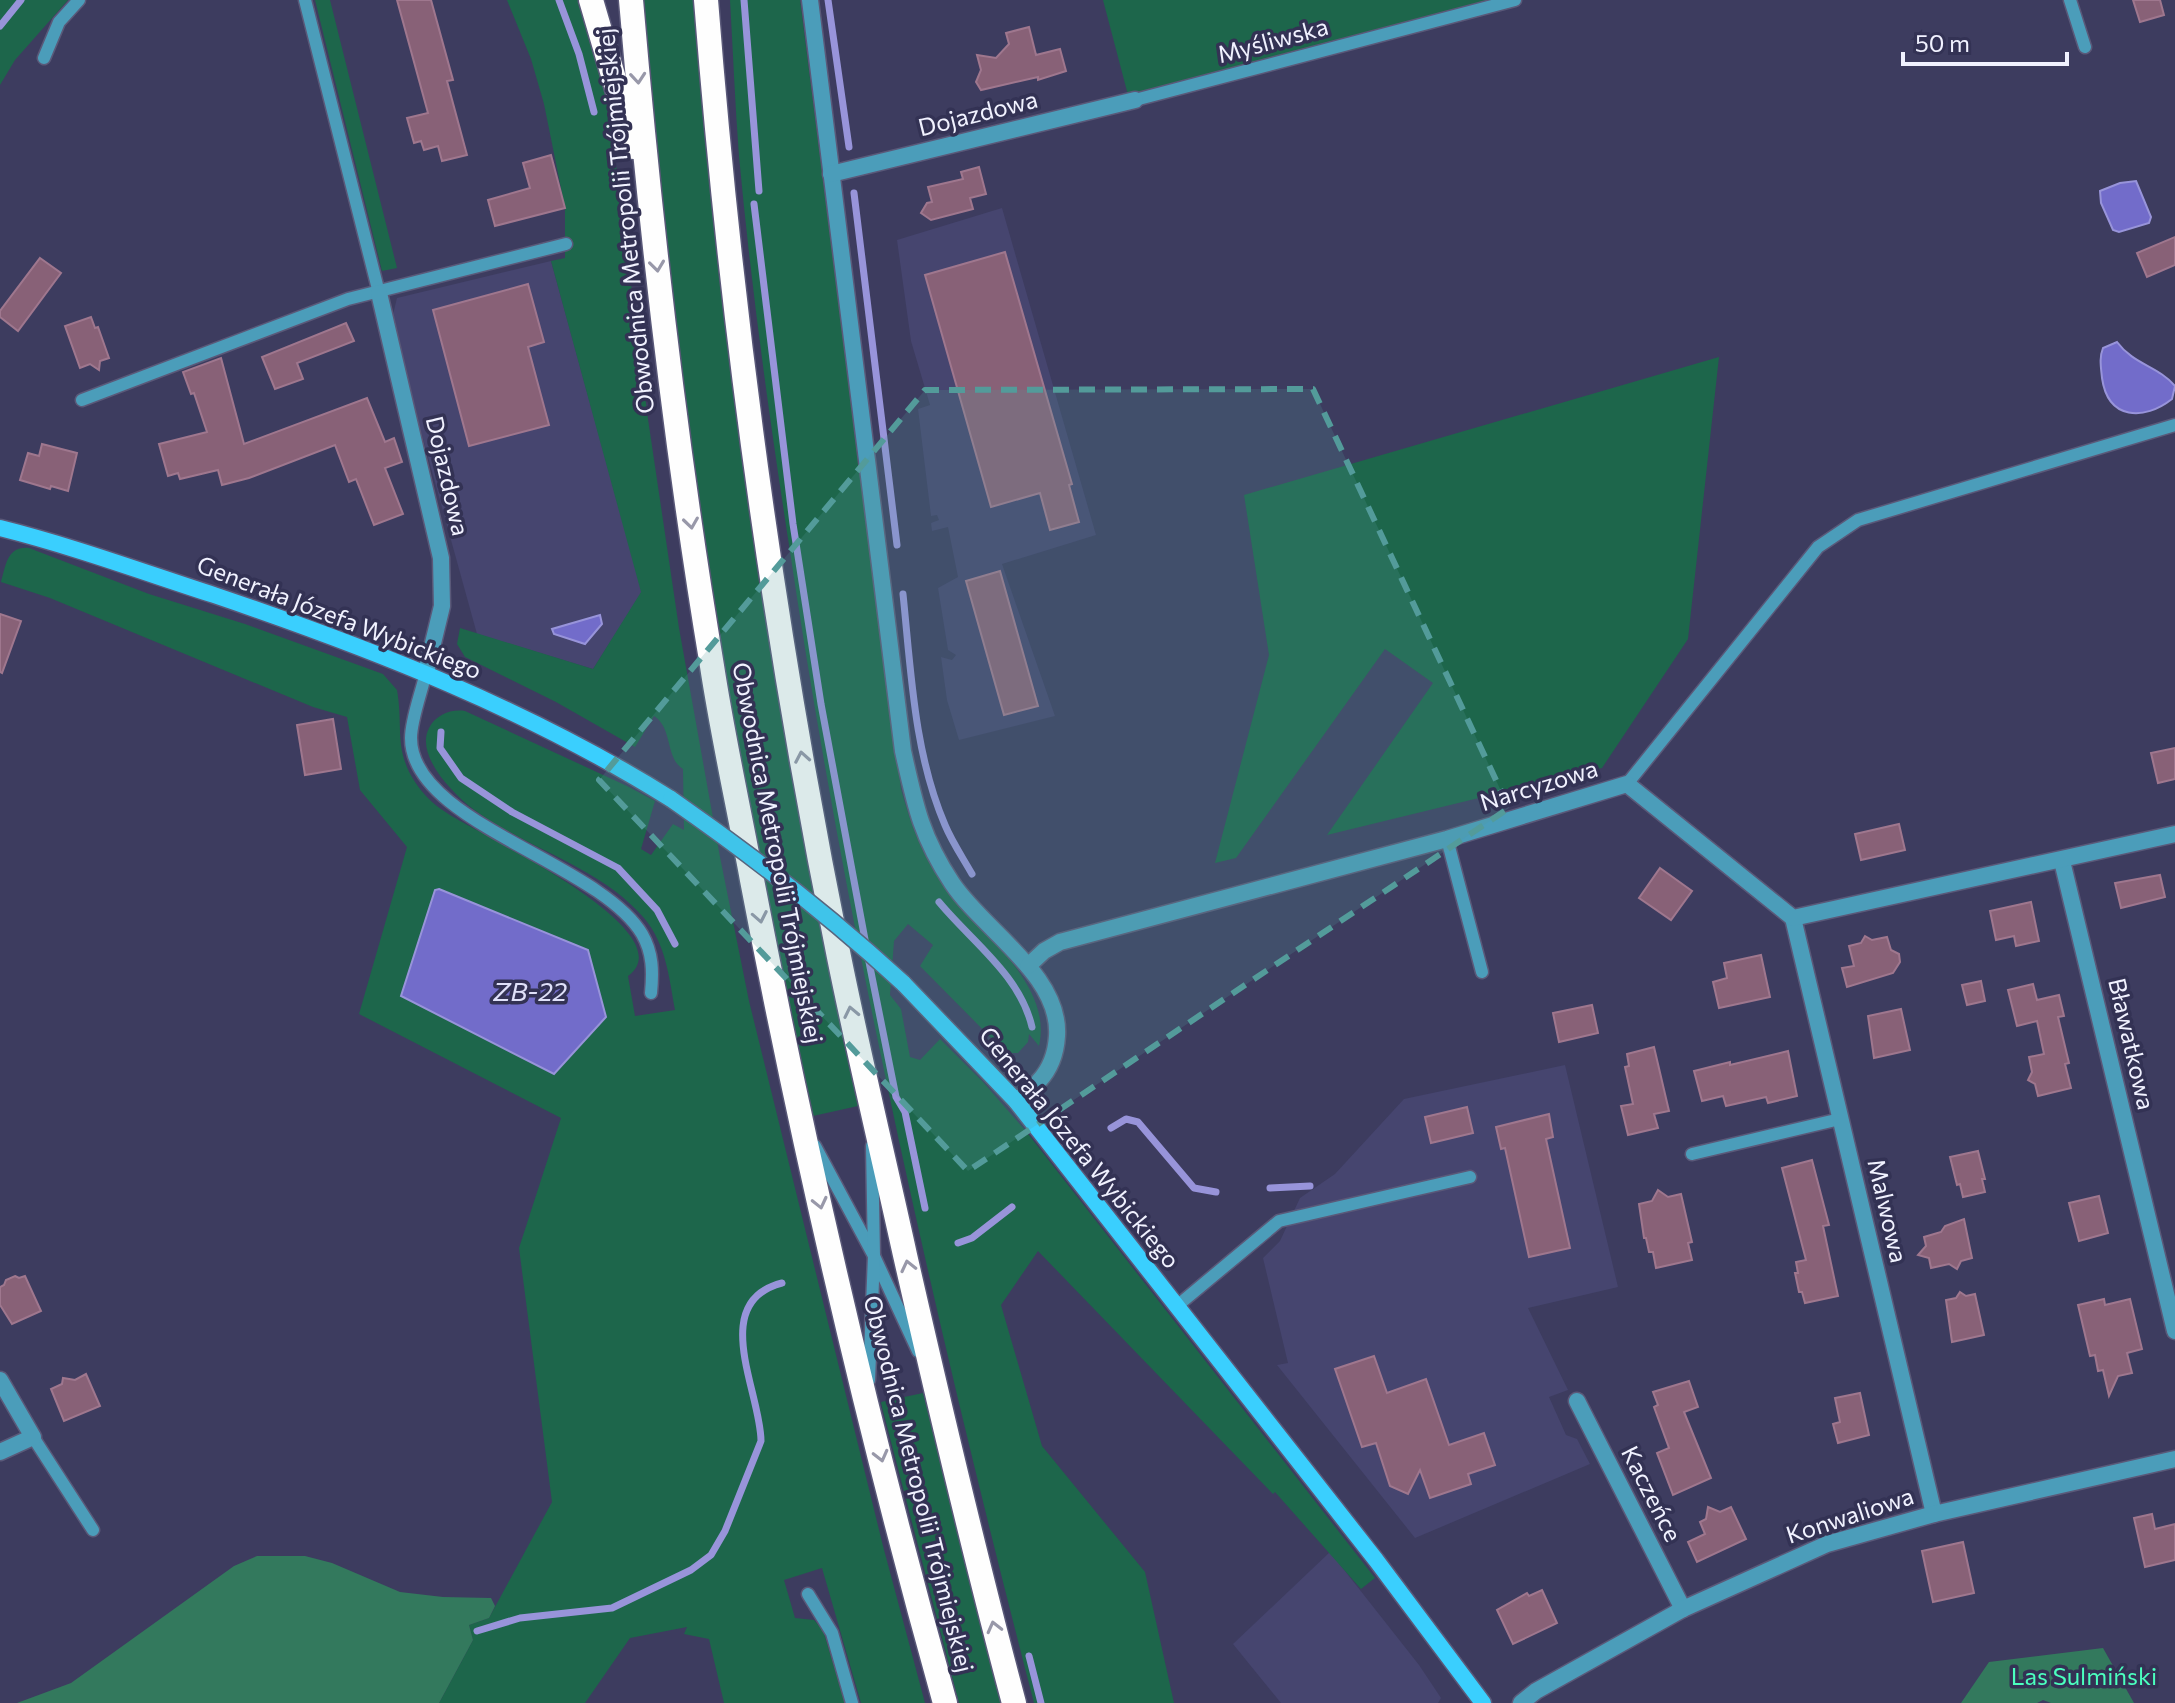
<svg xmlns="http://www.w3.org/2000/svg" width="2175" height="1703" font-family="Commissioner,sans-serif">
  <style>
    .built { fill: #46456f }
    .green { fill: #1d664b }
    .forest { fill: #33795d }
    .water { fill: #726cca; stroke: #9894da; stroke-width: 2 }
    .lines { fill: none; stroke-linecap: round; stroke-linejoin: round }
    .stream { stroke: #9894da; stroke-width: 7 }
    .building { fill: #886177; stroke: #9f778e; stroke-width: 2 }
    .service-casing { stroke: #5a5979; stroke-width: 15 }
    .minor-casing { stroke: #5a5979; stroke-width: 19 }
    .secondary-casing { stroke: #5a5979; stroke-width: 19 }
    .motorway-casing { stroke: #5a5979; stroke-width: 27 }
    .service { stroke: #4b9dba; stroke-width: 12 }
    .minor { stroke: #4b9dba; stroke-width: 16 }
    .secondary { stroke: #3acffe; stroke-width: 16 }
    .motorway { stroke: #fefefe; stroke-width: 24 }
    .secondary-bridge-casing { stroke: #5a5979; stroke-width: 19; stroke-linecap: butt }
    .secondary-bridge { stroke: #3acffe; stroke-width: 16 }
    .oneway { stroke: #9898a9 }
    .marked { fill: #539b9a; fill-opacity: 0.2; stroke: #539b9a; stroke-width: 6; stroke-dasharray: 16 10; stroke-linejoin: round }
    .labels { text-anchor: middle; stroke-width: 7; stroke-linejoin: round; paint-order: stroke }
    .street-label { font-size: 24px; fill: #f1f2ff; stroke: #333254 }
    .park-label { font-size: 24px; fill: #4bffbe; stroke: #333254 }
    .water-label { font-size: 26px; font-style: italic; fill: #dfe0f9; stroke: #333254 }
  </style>
  <rect width="100%" height="100%" fill="#3d3c5f"/>
  <g class="built">
    <polygon points="1002,208 1096,535 1002,564 1055,716 959,740 947,700 941,657 952,660 956,655 948,650 938,588 958,577 948,527 932,531 931,523 939,520 937,515 931,516 918,409 930,405 911,341 897,240"/>
    <polygon points="551,261 642,592 593,669 477,634 391,323 397,298"/>
    <polygon points="1565,1065 1618,1287 1528,1308 1568,1390 1549,1397 1566,1435 1577,1439 1590,1464 1415,1538 1277,1365 1288,1363 1263,1258 1280,1241 1300,1198 1335,1174 1404,1099"/>
    <polygon points="1330,1552 1419,1665 1441,1698 1438,1703 1281,1703 1233,1644"/>
  </g>
  <g class="green">
    <polygon points="0,0 68,0 15,60 0,85"/>
    <polygon points="315,0 330,0 397,268 382,271"/>
    <path d="M507,0H579L600,69L611,125L648,419L679,628L720,857L749,1001L883,1546L925,1703H861L822,1568L784,1580L795,1618L814,1620L823,1630L845,1703H724L709,1639L684,1634L687,1627L630,1638L585,1703H439L473,1640L469,1625L489,1618L552,1502L519,1248L561,1118L359,1014L407,847L360,790L347,717L313,707L50,598L1,582C6,565 7,546 29,548L149,594L245,624L383,674L397,690C404,729 392,752 420,789C427,798 437,807 447,813C474,832 689,931 628,976L635,1016L675,1010C669,977 666,944 644,918C599,866 526,849 473,809C452,793 415,755 429,728C436,715 450,709 465,711L627,786L655,801L641,849L651,855L673,824L684,830L683,769C665,758 673,728 654,716L635,747L556,702L465,657L457,644L460,628L593,669L641,592L551,261L565,258V208L544,104L531,59Z"/>
    <path d="M642,0H693L719,276L751,514L834,988L858,1106L813,1116C771,919 731,721 701,522C676,349 659,175 642,0Z"/>
    <path d="M730,0H800L901,789C910,821 920,851 939,879C972,927 1054,981 1039,1046L1029,1034L1028,1042L1018,1053H1006L920,966L933,945L908,924L894,941L890,995L901,1009L910,1057L920,1060L940,1039L983,1082L1025,1130L1375,1578L1361,1589L1275,1492L1273,1494L1038,1251L1001,1305L1042,1446L1145,1572L1174,1703H1034C935,1321 847,936 789,545C769,416 751,286 739,156C735,104 733,52 730,0Z"/>
    <polygon points="1103,0 1496,0 1128,95"/>
    <polygon points="1719,357 1688,639 1602,768 1327,835 1433,683 1385,649 1236,858 1215,863 1269,655 1244,495"/>
    <polygon points="923,1393 1001,1703 959,1703 882,1407 881,1402"/>
  </g>
  <g class="forest">
    <polygon points="257,1556 305,1556 332,1563 400,1592 443,1597 491,1598 495,1606 489,1618 469,1625 473,1640 439,1703 17,1703 71,1683 234,1566"/>
    <polygon points="2103,1648 2134,1703 2051,1703 2043,1700 2037,1703 1961,1703 1989,1662"/>
  </g>
  <g class="water">
    <polygon points="2136,181 2151,217 2149,223 2119,232 2113,230 2101,203 2100,191 2120,183"/>
    <path d="M2117,342C2134,365 2158,366 2175,386L2172,399C2144,421 2108,420 2102,378C2101,367 2099,358 2103,348Z"/>
    <polygon points="600,615 602,624 585,644 554,634 552,629"/>
    <polygon points="439,889 588,950 606,1017 554,1074 401,996 435,890"/>
  </g>
  <g class="lines">
    <g class="stream">
      <polyline points="559,0 579,54 594,112"/>
      <polyline points="744,0 759,191"/>
      <polyline points="828,0 849,147"/>
      <polyline points="0,26 21,0"/>
      <polyline points="854,193 897,545"/>
      <polyline points="754,204 793,524 821,704 866,945"/>
      <path d="M903,594C911,671 914,753 945,825C952,842 963,858 972,874"/>
      <polyline points="441,732 440,748 461,778 512,812 618,868 657,910 675,944"/>
      <path d="M939,902C972,942 1020,975 1032,1027"/>
      <polyline points="868,957 896,1097 905,1112 925,1208"/>
      <polyline points="1111,1128 1126,1119 1138,1122 1194,1188 1216,1192"/>
      <polyline points="1270,1188 1310,1186"/>
      <polyline points="958,1243 972,1238 1012,1207"/>
      <path d="M477,1631L520,1618L612,1608L691,1570L711,1555L725,1531L761,1441C761,1393 708,1302 782,1283"/>
      <polyline points="1029,1656 1041,1703"/>
    </g>
  </g>
  <g class="building">
    <polygon points="397,0 431,0 453,80 447,81 467,155 442,161 438,146 424,150 421,141 414,143 407,118 428,113"/>
    <polygon points="2133,0 2160,0 2164,15 2140,22"/>
    <polygon points="1029,27 1036,55 1060,49 1066,71 1038,80 1038,77 981,90 976,82 981,70 977,55 996,58 1009,44 1006,33"/>
    <polygon points="551,155 565,208 495,226 488,200 530,188 523,163"/>
    <polygon points="979,167 986,194 970,198 973,209 931,220 921,213 927,203 932,202 928,187 963,179 961,172"/>
    <polygon points="2175,237 2175,265 2147,277 2137,253"/>
    <polygon points="1005,252 1072,484 1069,485 1079,522 1050,530 1040,493 991,507 925,275"/>
    <polygon points="40,258 61,273 18,331 0,317 0,311"/>
    <polygon points="528,284 544,342 528,347 549,425 469,446 433,310"/>
    <polygon points="91,317 95,328 98,327 109,358 100,361 99,370 90,364 80,368 65,326"/>
    <polygon points="346,323 354,341 297,363 303,379 275,389 262,357"/>
    <polygon points="221,358 244,444 367,398 385,442 394,438 402,462 385,468 403,514 374,525 356,479 349,482 335,445 249,478 222,485 218,470 180,479 178,473 168,476 159,444 207,432 194,393 191,394 183,372"/>
    <polygon points="42,444 77,453 68,491 51,486 50,489 20,480 28,453 39,456"/>
    <polygon points="1000,571 1038,706 1004,715 966,581"/>
    <polygon points="0,614 21,621 2,673 0,672"/>
    <polygon points="333,719 341,769 305,775 297,725"/>
    <polygon points="2175,748 2175,779 2158,783 2151,753"/>
    <polygon points="1899,824 1905,850 1861,860 1855,834"/>
    <polygon points="1660,868 1692,891 1671,920 1639,898"/>
    <polygon points="2160,875 2165,897 2121,908 2115,883"/>
    <polygon points="2031,902 2039,941 2016,946 2014,936 1996,940 1990,911"/>
    <polygon points="1865,936 1872,940 1887,937 1891,950 1899,954 1900,962 1893,973 1847,987 1842,968 1854,966 1849,946 1861,943"/>
    <polygon points="1761,955 1770,997 1719,1008 1713,982 1727,978 1724,963"/>
    <polygon points="1981,981 1985,1001 1967,1005 1962,985"/>
    <polygon points="2033,984 2037,1000 2059,995 2064,1016 2058,1017 2069,1063 2065,1064 2071,1088 2038,1096 2035,1084 2028,1080 2032,1072 2029,1057 2044,1054 2037,1021 2017,1026 2008,990"/>
    <polygon points="1592,1005 1598,1033 1559,1042 1553,1013"/>
    <polygon points="1901,1009 1910,1050 1874,1058 1868,1016"/>
    <polygon points="1654,1047 1669,1111 1654,1114 1658,1128 1628,1135 1621,1106 1633,1104 1625,1067 1629,1066 1627,1054"/>
    <polygon points="1788,1051 1797,1096 1768,1103 1766,1097 1726,1106 1723,1096 1702,1101 1694,1071 1730,1062 1730,1065"/>
    <polygon points="1467,1107 1473,1133 1431,1143 1425,1117"/>
    <polygon points="1549,1114 1553,1137 1546,1139 1570,1248 1529,1257 1505,1148 1501,1149 1496,1127"/>
    <polygon points="1978,1151 1985,1179 1982,1179 1985,1192 1963,1197 1960,1184 1957,1185 1950,1157"/>
    <polygon points="1812,1160 1829,1225 1823,1226 1838,1296 1805,1303 1802,1292 1799,1292 1795,1273 1798,1273 1796,1262 1806,1260 1782,1168"/>
    <polygon points="1658,1190 1668,1197 1681,1194 1692,1242 1688,1243 1692,1260 1656,1268 1653,1252 1649,1252 1646,1238 1644,1238 1639,1204 1652,1201"/>
    <polygon points="2099,1196 2108,1233 2079,1241 2069,1203"/>
    <polygon points="1964,1219 1972,1258 1961,1261 1957,1269 1949,1264 1931,1268 1929,1258 1918,1255 1926,1246 1924,1237 1941,1232 1945,1226"/>
    <polygon points="15,1276 19,1278 25,1276 41,1311 12,1324 0,1305 0,1287 4,1285 6,1280"/>
    <polygon points="1960,1292 1966,1296 1975,1294 1984,1335 1952,1342 1946,1300 1956,1298"/>
    <polygon points="2104,1299 2105,1305 2130,1299 2142,1349 2127,1353 2132,1373 2118,1376 2109,1396 2103,1370 2098,1371 2095,1355 2090,1356 2078,1305"/>
    <polygon points="1374,1356 1387,1393 1426,1379 1449,1445 1484,1433 1495,1465 1468,1474 1471,1484 1430,1498 1420,1470 1408,1494 1390,1486 1376,1443 1362,1447 1335,1369"/>
    <polygon points="86,1374 100,1406 64,1421 51,1389 62,1384 63,1378 75,1380"/>
    <polygon points="1689,1381 1698,1407 1684,1412 1711,1478 1673,1495 1657,1453 1669,1448 1654,1407 1658,1405 1653,1392"/>
    <polygon points="1860,1393 1869,1435 1838,1443 1833,1424 1840,1422 1835,1398"/>
    <polygon points="1708,1507 1720,1512 1731,1507 1746,1539 1697,1562 1688,1542 1705,1534 1700,1522 1706,1519"/>
    <polygon points="2152,1514 2155,1529 2175,1524 2175,1560 2145,1567 2134,1518"/>
    <polygon points="1963,1542 1974,1593 1933,1602 1922,1551"/>
    <polygon points="1542,1590 1557,1623 1513,1644 1497,1610 1527,1593 1529,1596"/>
  </g>
  <g class="lines">
    <defs>
      <g id="service">
        <polyline points="305,0 379,293"/>
        <polyline points="2070,0 2085,47"/>
        <polyline points="44,58 59,22 79,0"/>
        <polyline points="1135,100 1515,0"/>
        <polyline points="82,400 348,299 566,244"/>
        <path d="M426,672C422,691 411,719 411,738C411,823 599,862 642,934C653,953 653,972 651,993"/>
        <polyline points="1627,784 1818,547 1858,520 2175,425"/>
        <polyline points="1447,839 1482,972"/>
        <polyline points="815,1146 874,1256 918,1351"/>
        <polyline points="1692,1154 1840,1119"/>
        <polyline points="1177,1306 1279,1221 1470,1177"/>
        <polyline points="869,1380 874,1256 872,1146"/>
        <polyline points="33,1437 93,1530"/>
        <polyline points="808,1594 832,1633 852,1703"/>
      </g>
      <g id="minor">
        <path d="M810,0L903,751C915,805 921,836 952,883C983,930 1061,975 1057,1036C1056,1053 1051,1068 1039,1081C1033,1089 1023,1095 1016,1101"/>
        <polyline points="831,174 1135,100"/>
        <polyline points="379,293 441,558 442,606 426,672"/>
        <polyline points="2062,861 2175,1331"/>
        <polyline points="1793,918 1934,1514"/>
        <polyline points="1028,966 1044,951 1060,942 1447,839 1627,784 1793,918 2175,834"/>
        <polyline points="0,1380 33,1437 0,1452"/>
        <polyline points="1577,1401 1683,1609"/>
        <polyline points="1521,1703 1536,1691 1683,1609 1827,1544 1934,1514 2175,1459"/>
      </g>
      <g id="secondary">
        <path d="M0,528C72,546 143,572 214,595C373,649 529,710 671,799"/>
        <polyline points="903,983 1016,1101 1376,1560 1483,1703"/>
      </g>
      <g id="motorway">
        <polyline points="591,0 634,147"/>
        <path d="M631,0C650,223 675,445 712,666C723,738 739,809 752,880C805,1157 869,1432 945,1703"/>
        <path d="M706,0C731,321 775,642 839,957C859,1056 883,1155 905,1255C939,1404 974,1554 1014,1703"/>
      </g>
    </defs>
    <use href="#service" class="service-casing"/>
    <use href="#minor" class="minor-casing"/>
    <use href="#secondary" class="secondary-casing"/>
    <use href="#motorway" class="motorway-casing"/>
    <use href="#service" class="service"/>
    <use href="#minor" class="minor"/>
    <use href="#secondary" class="secondary"/>
    <use href="#motorway" class="motorway"/>
    <defs>
      <path id="secondary-bridge" d="M671,799C753,856 830,916 903,983"/>
    </defs>
    <use href="#secondary-bridge" class="secondary-bridge-casing"/>
    <use href="#secondary-bridge" class="secondary-bridge"/>
  </g>
  <defs><path id="oneway-chevron" d="M-2-3.5L2.5 0L-2 3.5" fill="none" stroke-width="1.6" stroke-linecap="round" stroke-linejoin="round" transform="scale(2)"/></defs>
  <g class="oneway">
    <use href="#oneway-chevron" transform="translate(638 78) rotate(85)"/>
    <use href="#oneway-chevron" transform="translate(657 266) rotate(83)"/>
    <use href="#oneway-chevron" transform="translate(691 523) rotate(82)"/>
    <use href="#oneway-chevron" transform="translate(802 757) rotate(-100)"/>
    <use href="#oneway-chevron" transform="translate(760 917) rotate(79)"/>
    <use href="#oneway-chevron" transform="translate(851 1012) rotate(-102)"/>
    <use href="#oneway-chevron" transform="translate(820 1203) rotate(77)"/>
    <use href="#oneway-chevron" transform="translate(908 1266) rotate(-103)"/>
    <use href="#oneway-chevron" transform="translate(881 1456) rotate(76)"/>
    <use href="#oneway-chevron" transform="translate(994 1627) rotate(-104)"/>
  </g>
  <path class="marked" d="M1313,389L1509,808L968,1171L599,780L925,390Z"/>
  <g class="labels">
    <g class="street-label">
      <text transform="translate(1273 41) rotate(-15)" y="8">Myśliwska</text>
      <text transform="translate(978 114) rotate(-14)" y="8">Dojazdowa</text>
      <text transform="translate(626 221) rotate(-96)" y="8">Obwodnica Metropolii Trójmiejskiej</text>
      <text transform="translate(447 476) rotate(77)" y="8">Dojazdowa</text>
      <text transform="translate(339 618) rotate(21)" y="8">Generała Józefa Wybickiego</text>
      <text transform="translate(1539 786) rotate(-17)" y="8">Narcyzowa</text>
      <text transform="translate(777 853) rotate(79)" y="8">Obwodnica Metropolii Trójmiejskiej</text>
      <text transform="translate(2131 1044) rotate(77)" y="8">Bławatkowa</text>
      <text transform="translate(1079 1148) rotate(51)" y="8">Generała Józefa Wybickiego</text>
      <text transform="translate(1887 1211) rotate(77)" y="8">Malwowa</text>
      <text transform="translate(918 1484) rotate(76)" y="8">Obwodnica Metropolii Trójmiejskiej</text>
      <text transform="translate(1651 1494) rotate(63)" y="8">Kaczeńce</text>
      <text transform="translate(1850 1516) rotate(-18)" y="8">Konwaliowa</text>
    </g>
    <g class="park-label">
      <text x="2084" y="1685">Las Sulmiński</text>
    </g>
    <g class="water-label">
      <text x="530" y="1001">ZB-22</text>
    </g>
  </g>
  <path d="M1903 52v12h164v-12" fill="none" stroke="#f1f2ff" stroke-width="4"/>
  <text x="1915" y="52" font-size="24" fill="#f1f2ff" stroke="#333254" stroke-width="6" paint-order="stroke">50 m</text>
</svg>
